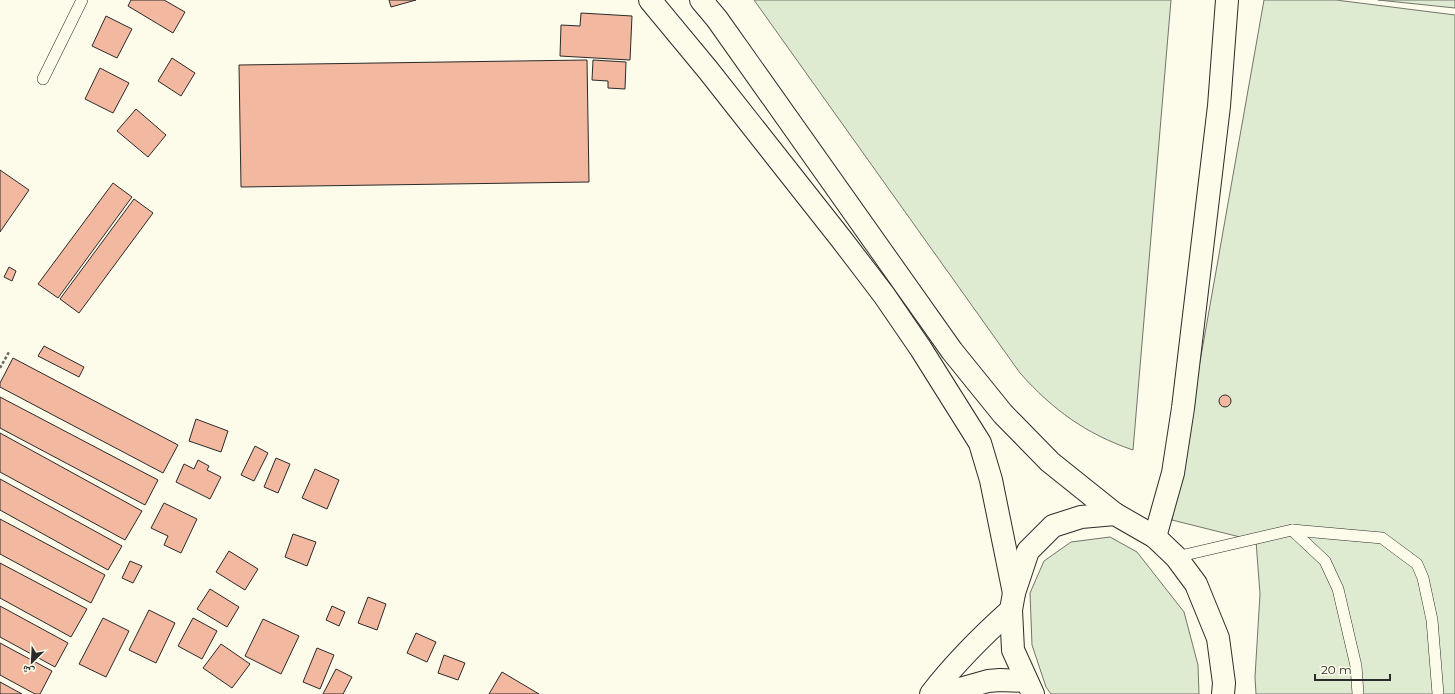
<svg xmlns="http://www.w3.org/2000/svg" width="1455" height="694" font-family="Montserrat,'Noto Naskh Arabic',sans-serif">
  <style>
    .green { fill: #deebd1; stroke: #74746e }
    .building { fill: #f2b8a0; stroke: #2b2b2b }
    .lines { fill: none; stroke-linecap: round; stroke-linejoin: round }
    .service-casing { stroke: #2b2b2b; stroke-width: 12 }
    .minor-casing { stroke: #2b2b2b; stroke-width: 24 }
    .secondary-casing { stroke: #2b2b2b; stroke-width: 24 }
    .path { stroke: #6a6964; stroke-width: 2.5; stroke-dasharray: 3 2; stroke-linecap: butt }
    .service { stroke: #fdfbea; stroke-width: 11 }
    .minor { stroke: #fdfbea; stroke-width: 22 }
    .secondary { stroke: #fdfbea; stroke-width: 22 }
  </style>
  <rect width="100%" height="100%" fill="#fdfbea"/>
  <g class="green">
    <path d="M754,0H1171L1133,450C1086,434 1053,410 1020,373Z"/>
    <polygon points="1264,0 1336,0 1455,15 1455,694 1256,694 1255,677 1260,594 1256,541 1172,520"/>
    <polygon points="1378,0 1455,0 1455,8"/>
    <polygon points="1110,537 1137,552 1184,612 1198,665 1199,694 1051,694 1046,687 1032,645 1030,593 1044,561 1071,542"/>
  </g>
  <g class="building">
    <polygon points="131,0 164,0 185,12 173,33 128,6"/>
    <polygon points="389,0 416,0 391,7"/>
    <polygon points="581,13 632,16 630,60 560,56 561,25 580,26"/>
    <polygon points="106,16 132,29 117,58 92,46"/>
    <polygon points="172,58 195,73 181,96 158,81"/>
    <polygon points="587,60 589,182 241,187 239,65"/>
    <polygon points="593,60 626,62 625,89 608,88 608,81 592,80"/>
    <polygon points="100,68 129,83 113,113 85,99"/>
    <polygon points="136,109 166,135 148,157 117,131"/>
    <polygon points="0,170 29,190 0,232"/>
    <polygon points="113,183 132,197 58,298 38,284"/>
    <polygon points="134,199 153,213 79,313 60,299"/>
    <polygon points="9,267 16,271 12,281 4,277"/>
    <polygon points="44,346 84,367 79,377 38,356"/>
    <polygon points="13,358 178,445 163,473 0,387 0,383"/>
    <circle cx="1225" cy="401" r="6"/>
    <polygon points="0,397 158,480 145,505 0,428"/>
    <polygon points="196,419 228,431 221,452 189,441"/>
    <polygon points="0,433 142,511 125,540 0,472"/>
    <polygon points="255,446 268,453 254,481 241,475"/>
    <polygon points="276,458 290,464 278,493 264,487"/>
    <polygon points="198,460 209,466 207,470 221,477 210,499 176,482 184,464 194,469"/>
    <polygon points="315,469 339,480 327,509 302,498"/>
    <polygon points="0,479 122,546 108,570 0,510"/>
    <polygon points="164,503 197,519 181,553 164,545 168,536 151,528"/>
    <polygon points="0,519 105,575 91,603 0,554"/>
    <polygon points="293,534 316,542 307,566 285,557"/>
    <polygon points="229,551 258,569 245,590 216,572"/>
    <polygon points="130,561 142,566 133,583 122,578"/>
    <polygon points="0,563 87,609 71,637 0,598"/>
    <polygon points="210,589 239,607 227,627 197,609"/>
    <polygon points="368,597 386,604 377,630 358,623"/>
    <polygon points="0,606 68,643 55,667 0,637"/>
    <polygon points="332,606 345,612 339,626 326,620"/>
    <polygon points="149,610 175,623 156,663 129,650"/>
    <polygon points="103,618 129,631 106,677 79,664"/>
    <polygon points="193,618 217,631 202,659 178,646"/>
    <polygon points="263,619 299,636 281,674 245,656"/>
    <polygon points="416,633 436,642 427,662 407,653"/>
    <polygon points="0,643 52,671 40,694 35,694 0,675"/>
    <polygon points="221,644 250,664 232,688 203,668"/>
    <polygon points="317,648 334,655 320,689 303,682"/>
    <polygon points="444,655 465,663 458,680 438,673"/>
    <polygon points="336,669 352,677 343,694 323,694"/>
    <polygon points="502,672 539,694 489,694"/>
    <polygon points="0,682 22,694 0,694"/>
  </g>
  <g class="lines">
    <defs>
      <g id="service">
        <polyline points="43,79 82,0"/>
        <polyline points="1292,530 1325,561 1338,589 1356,666 1358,694"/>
        <polyline points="1176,557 1292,530 1382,538 1417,564 1423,578 1432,620 1438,694"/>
      </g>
      <g id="minor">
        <polyline points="1155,537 1173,473 1183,408 1219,106 1227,0"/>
        <path d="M931,694C955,663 982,636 1011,610"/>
        <polyline points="942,694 988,681 1000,680 1026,681"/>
      </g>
      <g id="secondary">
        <polyline points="650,0 708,70 842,240 884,295 921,349 980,443 991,480 1014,593"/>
        <polyline points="701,0 717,19 952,351 1003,414 1050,462 1115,514"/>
        <polyline points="1033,694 1013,650 1011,610 1014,593 1028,551 1053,526 1081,517 1115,514 1155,537 1176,557 1196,584 1218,638 1224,683 1223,694"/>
      </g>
    </defs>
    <use href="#service" class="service-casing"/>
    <use href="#minor" class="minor-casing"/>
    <use href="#secondary" class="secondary-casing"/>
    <polyline class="path" points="0,368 9,352"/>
    <use href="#service" class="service"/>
    <use href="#minor" class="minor"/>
    <use href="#secondary" class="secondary"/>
  </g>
  <g transform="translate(32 662) rotate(204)" stroke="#fdfbea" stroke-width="3" paint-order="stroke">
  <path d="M0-3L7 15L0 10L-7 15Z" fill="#2b2b2b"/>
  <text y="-6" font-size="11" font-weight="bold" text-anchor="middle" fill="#2b2b2b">ش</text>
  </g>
  <path d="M1315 674v6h75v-6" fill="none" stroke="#2b2b2b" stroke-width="2"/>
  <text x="1321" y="674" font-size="12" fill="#2b2b2b" stroke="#fdfbea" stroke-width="3" paint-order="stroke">20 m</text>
</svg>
